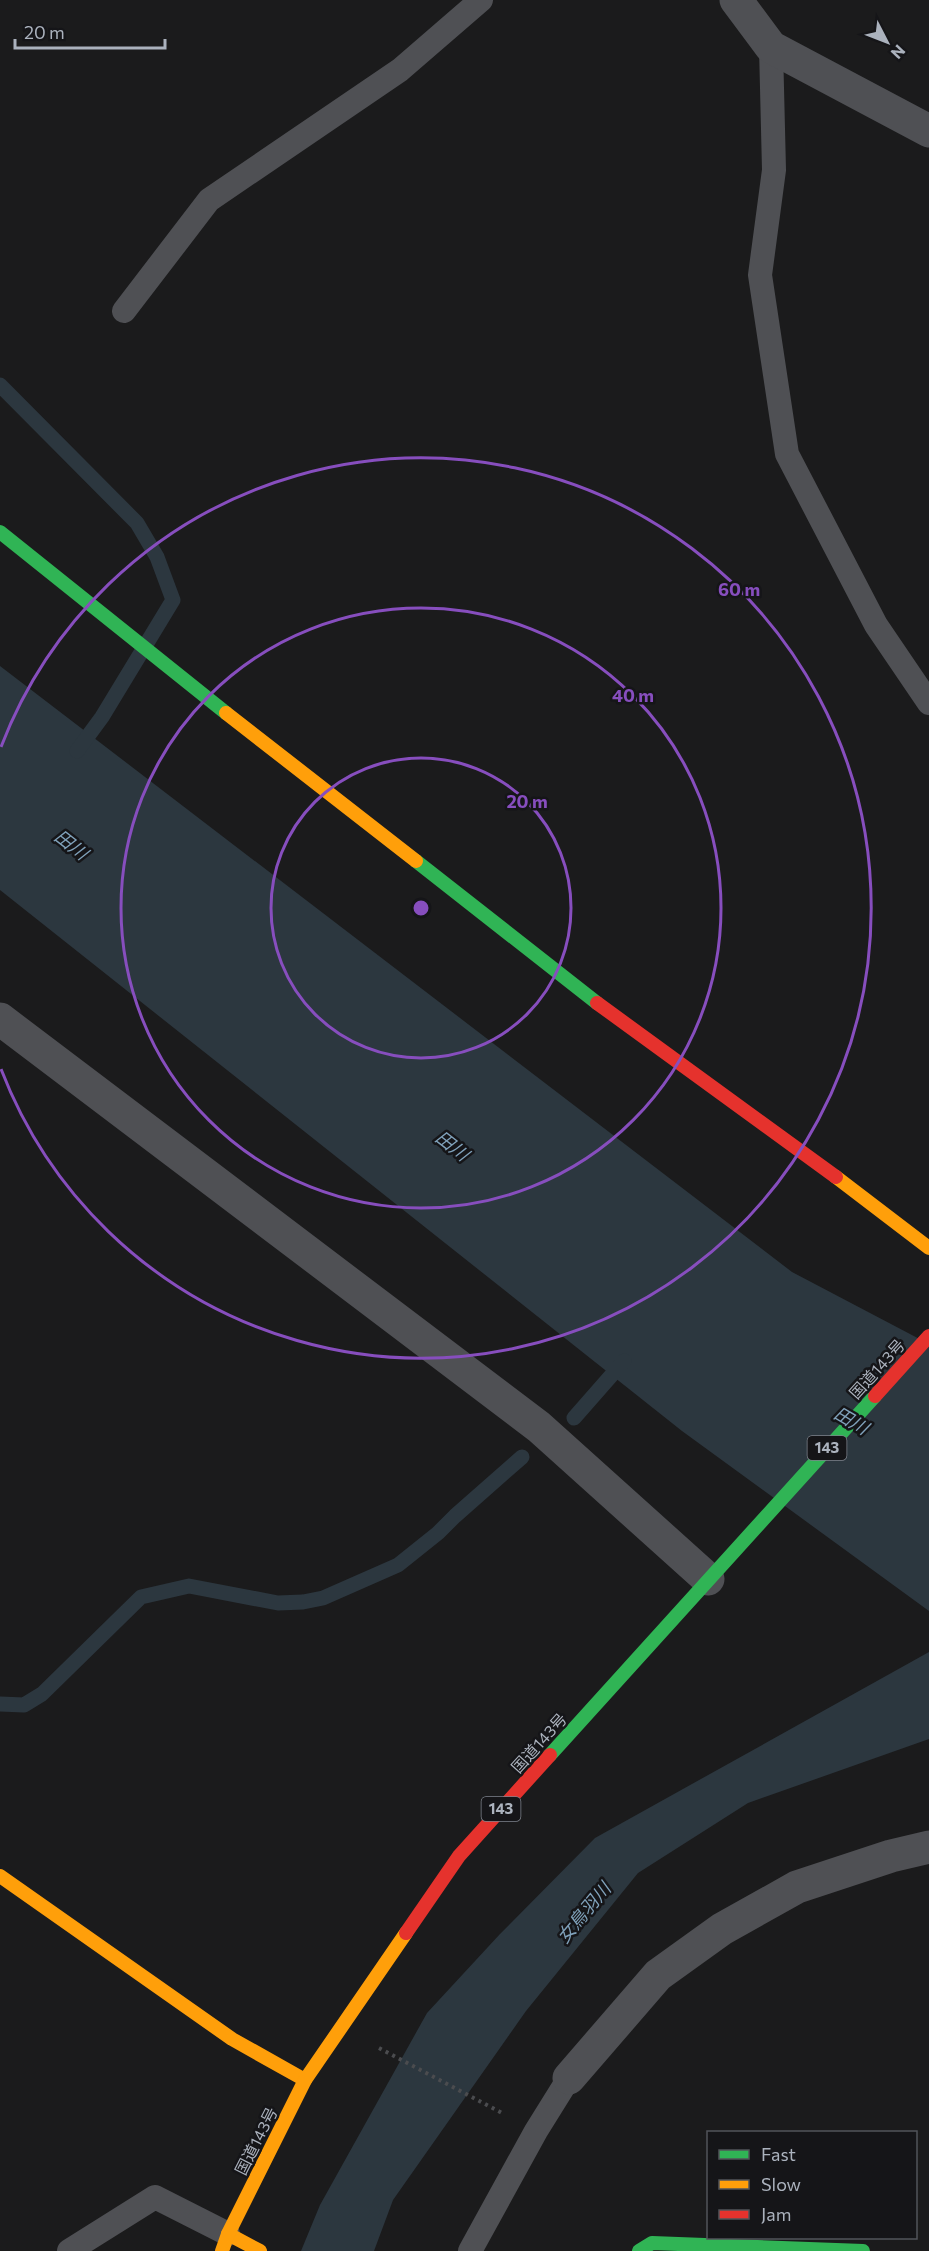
<svg xmlns="http://www.w3.org/2000/svg" width="929" height="2251" font-family="Commissioner,'Noto Sans JP',sans-serif">
  <style>
    .water { fill: #2c373f }
    .lines { fill: none; stroke-linecap: round; stroke-linejoin: round }
    .stream { stroke: #2c373f; stroke-width: 15 }
    .path { stroke: #4b4c4f; stroke-width: 4; stroke-dasharray: 3 4.5; stroke-linecap: butt }
    .lane { stroke: #4f5054; stroke-width: 24 }
    .street { stroke: #4f5054; stroke-width: 33 }
    .fast { stroke: #30b455; stroke-width: 14 }
    .slow { stroke: #ff9f0a; stroke-width: 14 }
    .jam { stroke: #e5322d; stroke-width: 14 }
    .ring { fill: none; stroke: #874ebe; stroke-width: 3 }
    .labels { text-anchor: middle; stroke-width: 5; stroke-linejoin: round; paint-order: stroke }
    .shield { fill: #151518; stroke: #7e838c; stroke-width: 1.5 }
    .shield-label { font-size: 15px; font-weight: bold; fill: #abb2bd }
    .street-label { font-size: 16px; fill: #abb2bd; stroke: #151518 }
    .water-label { font-size: 18px; font-style: italic; fill: #80a2bb; stroke: #151518 }
    .centre { fill: #874ebe; stroke: #151518; stroke-width: 3 }
    .ring-label { font-size: 18px; text-anchor: middle; font-weight: bold; fill: #874ebe; stroke: #151518; stroke-width: 5; stroke-linejoin: round; paint-order: stroke }
  </style>
  <rect width="100%" height="100%" fill="#1b1b1c"/>
  <g class="water">
    <polygon points="0,666 792,1272 929,1344 929,1611 682,1431 0,890"/>
    <polygon points="929,1652 929,1739 748,1803 638,1873 526,2011 393,2200 374,2251 301,2251 320,2205 427,2013 500,1934 595,1838"/>
  </g>
  <g class="lines">
    <g class="stream">
      <polyline points="0,385 137,523 157,557 173,600 102,717 77,751"/>
      <polyline points="574,1418 624,1361"/>
      <polyline points="0,1704 24,1705 42,1694 141,1597 189,1586 278,1603 303,1602 323,1598 398,1565 438,1533 455,1516 522,1457"/>
    </g>
    <polyline class="path" points="379,2048 502,2113"/>
    <g class="lane">
      <polyline points="771,47 774,170 760,275 787,454 876,625 929,703"/>
      <polyline points="124,311 209,200 400,70 481,0"/>
      <polyline points="69,2251 155,2197 228,2234"/>
      <polyline points="470,2251 536,2131 569,2078"/>
    </g>
    <g class="street">
      <polyline points="736,0 771,47 929,131"/>
      <polyline points="0,1019 539,1427 708,1579"/>
      <polyline points="569,2078 658,1975 722,1929 797,1887 891,1856 929,1847"/>
    </g>
    <g class="fast">
      <polyline points="0,532 226,713"/>
      <polyline points="416,861 597,1003"/>
      <polyline points="550,1755 875,1396"/>
      <polyline points="639,2251 652,2243 863,2251"/>
    </g>
    <g class="slow">
      <polyline points="226,713 416,861"/>
      <polyline points="836,1177 929,1248"/>
      <polyline points="0,1876 232,2039 305,2080"/>
      <polyline points="228,2234 260,2251"/>
      <polyline points="222,2251 228,2234 305,2080 406,1933"/>
    </g>
    <g class="jam">
      <polyline points="597,1003 836,1177"/>
      <polyline points="875,1396 929,1336"/>
      <polyline points="406,1933 459,1856 550,1755"/>
    </g>
  </g>
  <g class="ring">
    <circle cx="421" cy="908" r="150"/>
    <circle cx="421" cy="908" r="300"/>
    <path d="M1 747A450 450 0 1 1 1 1069"/>
  </g>
  <g class="labels">
    <g class="shield">
      <rect x="807.5" y="1436" width="39" height="24" rx="4.5"/>
      <rect x="481.5" y="1797" width="39" height="24" rx="4.5"/>
    </g>
    <g class="shield-label">
      <text x="827" y="1453">143</text>
      <text x="501" y="1814">143</text>
    </g>
    <g class="street-label">
      <text transform="translate(877 1369) rotate(-48)" y="6">国道143号</text>
      <text transform="translate(539 1743) rotate(-48)" y="6">国道143号</text>
      <text transform="translate(256 2141) rotate(-63)" y="6">国道143号</text>
    </g>
    <g class="water-label">
      <text transform="translate(71 845) rotate(38)" y="6">田川</text>
      <text transform="translate(452 1146) rotate(38)" y="6">田川</text>
      <text transform="translate(851 1421) rotate(30)" y="6">田川</text>
      <text transform="translate(584 1913) rotate(-50)" y="6">女鳥羽川</text>
    </g>
  </g>
  <circle cx="421" cy="908" r="9" class="centre"/>
  <g class="ring-label">
    <text x="739" y="596">60 m</text>
    <text x="633" y="702">40 m</text>
    <text x="527" y="808">20 m</text>
  </g>
  <rect x="707" y="2131" width="210" height="108" fill="#151518" stroke="#51545a" stroke-width="1.5"/>
  <rect x="719" y="2150" width="30" height="9" fill="#30b455" stroke="#51545a" stroke-width="1.5"/>
  <text x="761" y="2161" font-size="18" fill="#abb2bd">Fast</text>
  <rect x="719" y="2180" width="30" height="9" fill="#ff9f0a" stroke="#51545a" stroke-width="1.5"/>
  <text x="761" y="2191" font-size="18" fill="#abb2bd">Slow</text>
  <rect x="719" y="2210" width="30" height="9" fill="#e5322d" stroke="#51545a" stroke-width="1.5"/>
  <text x="761" y="2221" font-size="18" fill="#abb2bd">Jam</text>
  <g transform="translate(887 42) rotate(132)" stroke="#151518" stroke-width="4.5" paint-order="stroke">
  <path d="M0-4.5L10 22L0 15L-10 22Z" fill="#abb2bd"/>
  <text y="-9" font-size="16" font-weight="bold" text-anchor="middle" fill="#abb2bd">N</text>
  </g>
  <path d="M15 39v9h150v-9" fill="none" stroke="#abb2bd" stroke-width="3"/>
  <text x="24" y="39" font-size="18" fill="#abb2bd" stroke="#151518" stroke-width="4.5" paint-order="stroke">20 m</text>
</svg>
